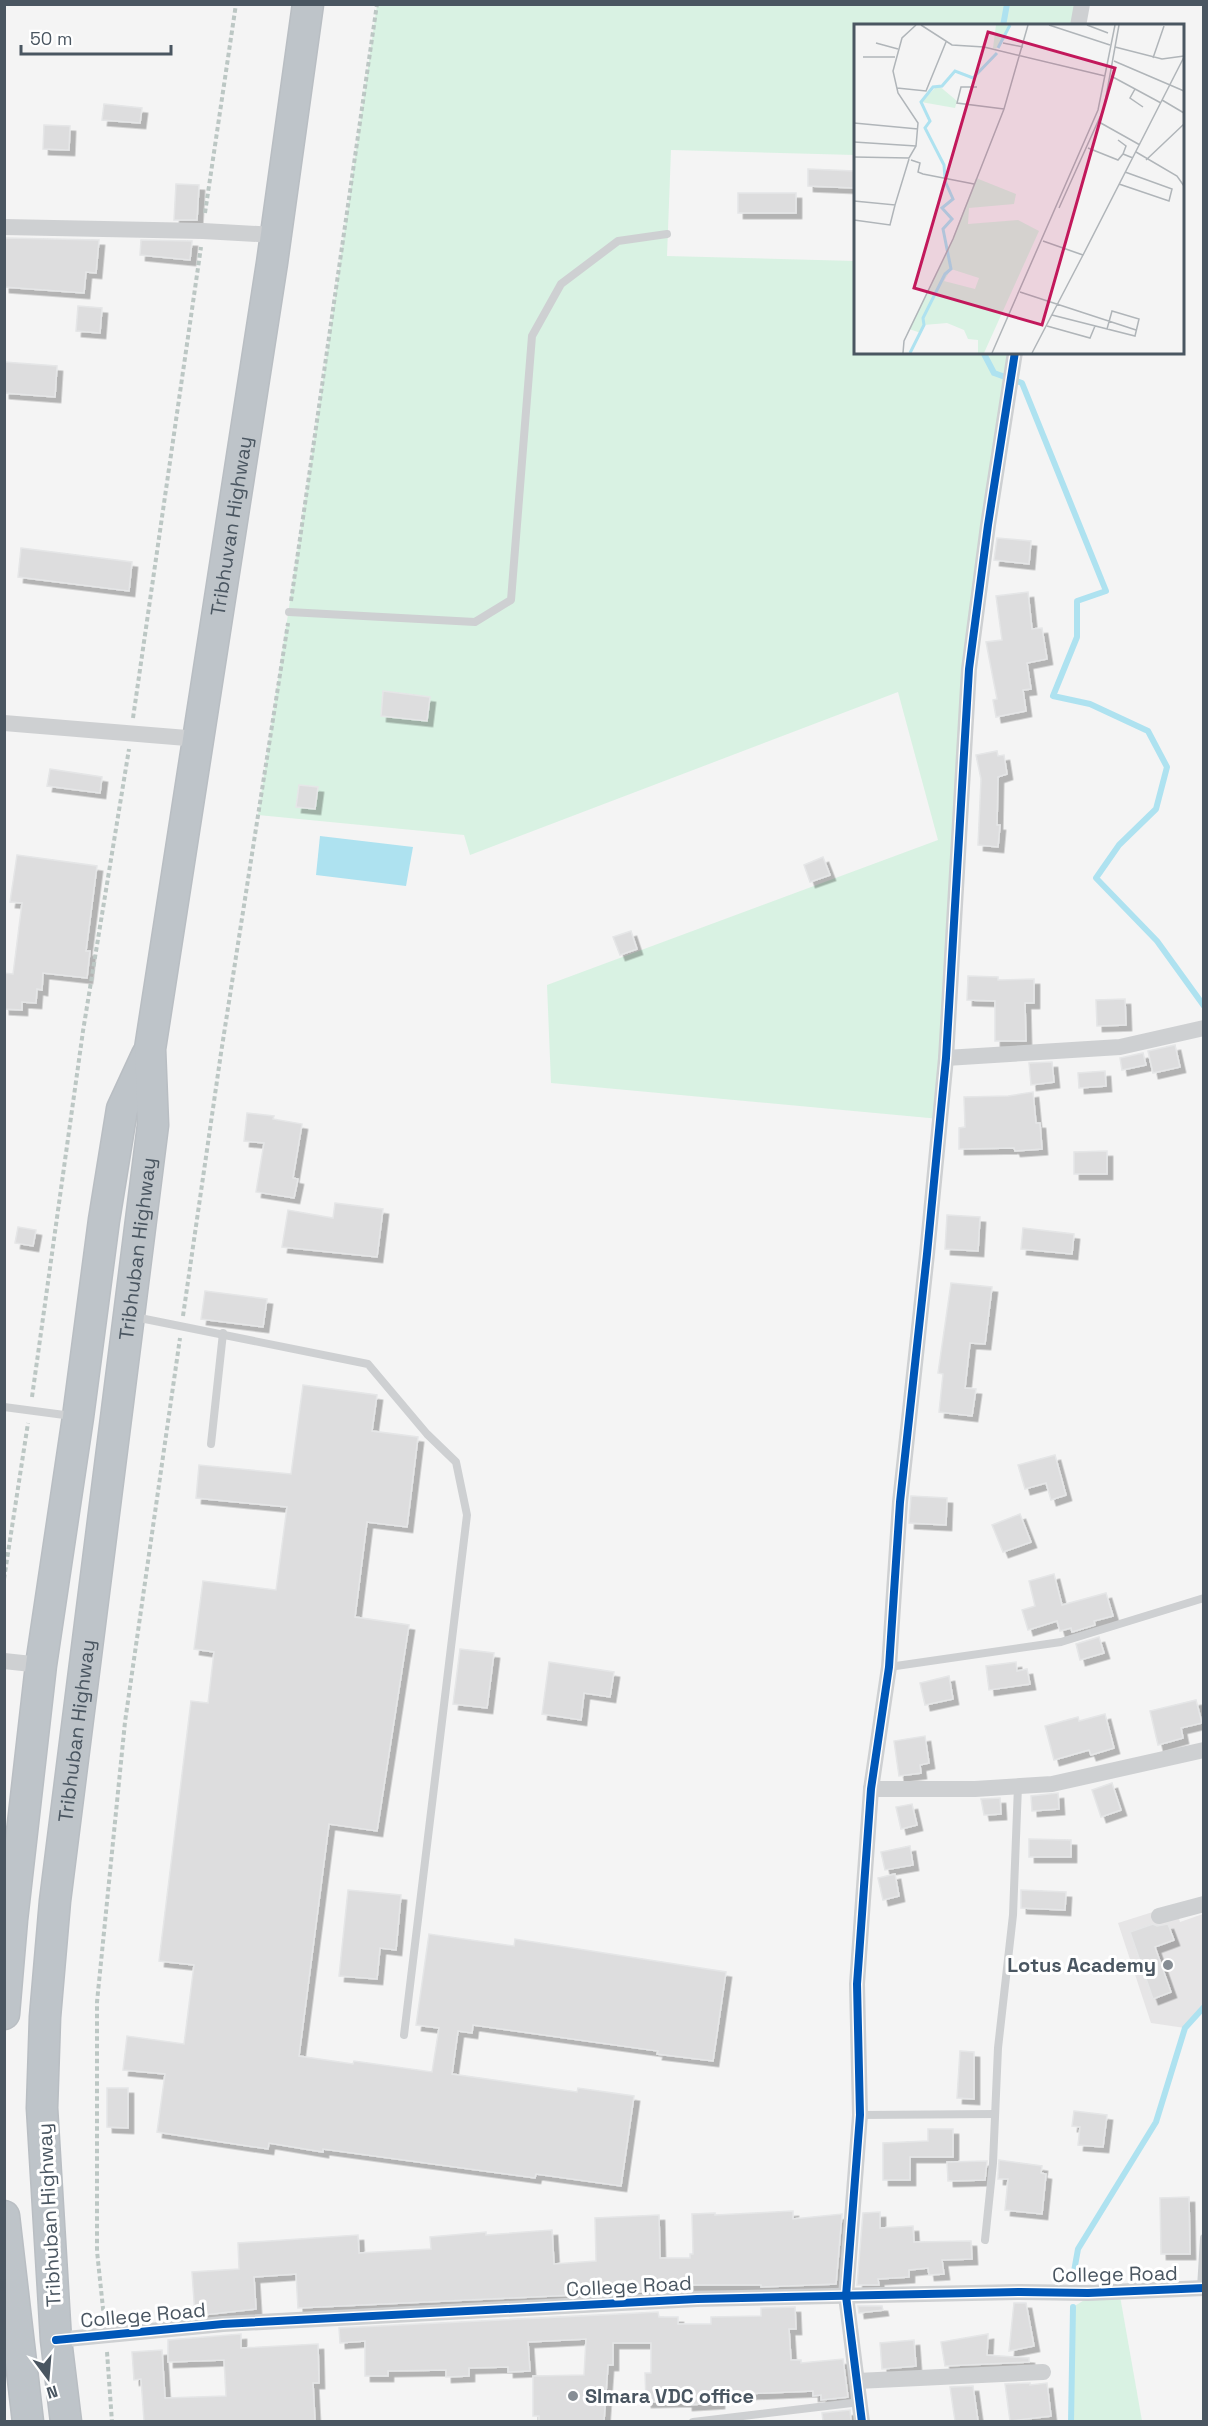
<svg xmlns="http://www.w3.org/2000/svg" width="1208" height="2426" font-family="'Space Grotesk',sans-serif">
  <style>
    .education { fill: #e6e5e6 }
    .green { fill: #d9f2e3 }
    .water { fill: #aee2f0 }
    .lines { fill: none; stroke-linecap: round; stroke-linejoin: round }
    .stream { stroke: #aee2f0; stroke-width: 6 }
    .building { fill: #ddddde; stroke: #e5e6e7; stroke-width: 1.5; filter: url(#shadow) }
    .highway-casing { stroke: #b9bec3; stroke-width: 33 }
    .path { stroke: #bcc7c4; stroke-width: 4; stroke-dasharray: 4.5 3; stroke-linecap: butt }
    .lane { stroke: #ced0d2; stroke-width: 8 }
    .street { stroke: #ced0d2; stroke-width: 16 }
    .highway { stroke: #bec4c9; stroke-width: 30 }
    .cycleway-casing { stroke: #fff; stroke-width: 11 }
    .cycleway { stroke: #0057b8; stroke-width: 8 }
    .poi-dot { fill: #868d94; stroke: #fff; stroke-width: 2 }
    .labels { text-anchor: middle; stroke-width: 6; stroke-linejoin: round; paint-order: stroke }
    .street-label { font-size: 20px; fill: #4a5661; stroke: #fff }
    .poi-label { font-size: 20px; font-weight: bold; fill: #4a5661; stroke: #fff; text-anchor: end }
    .inset-river { fill: none; stroke: #aee2f0; stroke-width: 3 }
    .inset-road { fill: none; stroke: #b0b5b9; stroke-width: 1.5 }
    .view { fill: #c2185b; fill-opacity: 0.15; stroke: #c2185b; stroke-width: 3 }
    .inset-edge { fill: none; stroke: #4a5661; stroke-width: 3 }
  </style>
  <defs>
    <filter id="shadow"><feDropShadow dx="5.5" dy="5.5" stdDeviation="0" flood-color="#0004"/></filter>
  </defs>
  <rect width="100%" height="100%" fill="#f4f4f4"/>
  <polygon class="education" points="1175,1905 1180,1922 1203,1914 1203,2007 1185,2028 1151,2023 1118,1923"/>
  <g class="green">
    <polygon points="377,5 1082,5 1078,25 856,26 855,155 671,150 667,256 855,261 856,352 1015,353 969,669 940,1119 551,1083 547,985 938,840 898,692 470,855 464,835 258,815 327,353"/>
    <polygon points="1091,2296 1120,2296 1142,2421 1071,2422 1073,2307"/>
  </g>
  <polygon class="water" points="320,836 413,847 406,886 316,875"/>
  <g class="lines">
    <g class="stream">
      <polyline points="1003,26 1007,4"/>
      <polyline points="983,352 994,373 1022,383 1106,591 1077,601 1077,637 1053,696 1090,704 1148,731 1167,767 1156,809 1119,845 1096,878 1157,941 1204,1006"/>
      <polyline points="1073,2277 1078,2249 1156,2122 1185,2028 1204,2007"/>
      <polyline points="1071,2422 1073,2307"/>
    </g>
  </g>
  <g class="building">
    <polygon points="104,104 142,108 140,123 102,120"/>
    <polygon points="44,125 70,126 69,150 43,149"/>
    <polygon points="808,169 855,171 855,188 808,186"/>
    <polygon points="176,184 199,185 197,220 174,220"/>
    <rect x="738" y="193" width="58" height="20"/>
    <polygon points="4,238 99,240 96,273 86,272 84,293 4,287"/>
    <polygon points="141,240 192,241 190,260 140,255"/>
    <polygon points="78,306 102,308 100,333 76,331"/>
    <polygon points="4,362 57,366 55,397 4,393"/>
    <polygon points="997,538 1031,541 1029,564 994,560"/>
    <polygon points="21,548 132,562 129,591 18,577"/>
    <polygon points="1028,592 1032,629 1042,628 1047,659 1027,663 1031,689 1023,690 1026,711 996,717 993,700 997,699 986,642 1002,640 996,596"/>
    <polygon points="383,691 430,697 427,721 381,716"/>
    <polygon points="997,751 998,756 1004,755 1007,774 998,777 997,825 1000,825 998,847 978,845 981,779 976,755"/>
    <polygon points="50,769 102,777 100,793 47,786"/>
    <polygon points="299,785 318,787 315,809 296,807"/>
    <polygon points="17,855 97,866 86,951 90,951 87,978 43,973 42,990 37,989 36,1003 22,1002 22,1010 4,1009 4,973 13,974 22,903 10,902"/>
    <polygon points="823,857 830,875 810,882 804,865"/>
    <polygon points="631,931 637,949 620,955 613,937"/>
    <polygon points="968,976 998,977 998,980 1034,979 1034,1003 1025,1003 1026,1041 995,1041 995,1001 967,1000"/>
    <polygon points="1125,999 1126,1025 1097,1026 1096,1000"/>
    <polygon points="1175,1045 1180,1067 1153,1073 1148,1051"/>
    <polygon points="1143,1053 1146,1065 1122,1070 1120,1058"/>
    <polygon points="1052,1062 1054,1082 1031,1085 1029,1063"/>
    <polygon points="1105,1071 1106,1086 1079,1088 1078,1073"/>
    <polygon points="1033,1092 1036,1123 1040,1123 1042,1149 1015,1151 1014,1148 959,1149 959,1128 965,1127 964,1097 1008,1096"/>
    <polygon points="247,1113 274,1116 273,1119 302,1124 293,1178 298,1179 294,1198 256,1192 264,1143 244,1141"/>
    <polygon points="1107,1151 1107,1174 1074,1174 1074,1152"/>
    <polygon points="335,1203 383,1209 377,1257 282,1247 288,1210 333,1218"/>
    <polygon points="947,1215 980,1217 978,1251 945,1249"/>
    <polygon points="18,1227 36,1230 33,1246 15,1243"/>
    <polygon points="1023,1228 1074,1234 1072,1254 1021,1249"/>
    <polygon points="951,1283 992,1287 985,1344 970,1343 965,1388 976,1389 972,1416 939,1412 943,1374 938,1373"/>
    <polygon points="205,1291 267,1299 263,1327 201,1319"/>
    <polygon points="303,1385 377,1395 372,1431 418,1437 407,1527 367,1522 355,1617 409,1625 377,1831 329,1824 299,2056 353,2064 354,2061 432,2072 439,2028 416,2025 429,1934 514,1946 515,1939 726,1972 713,2061 657,2054 658,2051 473,2025 472,2033 458,2031 452,2074 577,2092 578,2088 634,2096 621,2186 536,2174 535,2178 323,2149 323,2152 269,2143 268,2149 157,2132 165,2074 123,2070 127,2036 184,2044 194,1965 159,1961 191,1701 208,1703 214,1652 194,1649 203,1581 276,1590 287,1507 196,1498 199,1465 291,1474"/>
    <polygon points="1055,1455 1066,1495 1051,1500 1046,1483 1025,1489 1018,1465"/>
    <polygon points="911,1496 947,1498 946,1525 909,1523"/>
    <polygon points="1020,1514 1031,1542 1003,1552 992,1525"/>
    <polygon points="1054,1574 1062,1605 1106,1593 1113,1616 1094,1621 1095,1625 1072,1632 1071,1628 1060,1631 1057,1621 1028,1630 1022,1610 1035,1606 1029,1581"/>
    <polygon points="1099,1637 1104,1653 1080,1660 1076,1644"/>
    <polygon points="460,1649 494,1653 487,1708 453,1704"/>
    <polygon points="549,1662 614,1672 610,1697 584,1693 581,1720 542,1714"/>
    <polygon points="1016,1662 1017,1671 1027,1669 1030,1684 989,1690 986,1666"/>
    <polygon points="949,1676 953,1699 925,1705 920,1683"/>
    <polygon points="1196,1700 1202,1723 1181,1728 1183,1738 1158,1745 1150,1711"/>
    <polygon points="1105,1714 1114,1748 1091,1755 1089,1750 1054,1760 1045,1726 1078,1717 1079,1721"/>
    <polygon points="925,1736 929,1763 920,1765 921,1773 899,1776 894,1741"/>
    <polygon points="1112,1783 1121,1810 1101,1817 1092,1790"/>
    <polygon points="1058,1793 1059,1809 1032,1811 1031,1796"/>
    <polygon points="1000,1798 1001,1814 984,1815 981,1799"/>
    <polygon points="912,1804 917,1825 901,1829 896,1807"/>
    <polygon points="1029,1839 1071,1840 1071,1857 1029,1857"/>
    <polygon points="910,1846 913,1865 885,1870 881,1852"/>
    <polygon points="895,1874 899,1896 883,1900 878,1878"/>
    <polygon points="348,1890 401,1895 396,1950 380,1948 377,1979 339,1976"/>
    <polygon points="1021,1890 1066,1892 1065,1910 1021,1908"/>
    <polygon points="1153,1924 1157,1926 1168,1924 1174,1940 1155,1947 1171,1992 1153,1999 1130,1932"/>
    <polygon points="960,2051 974,2052 974,2099 957,2098"/>
    <polygon points="107,2088 128,2088 128,2128 107,2127"/>
    <polygon points="1074,2111 1107,2115 1103,2147 1078,2145 1080,2127 1072,2126"/>
    <polygon points="928,2129 953,2129 953,2157 910,2157 910,2180 883,2180 883,2143 928,2141"/>
    <polygon points="999,2160 1042,2166 1041,2173 1046,2174 1042,2214 1005,2210 1008,2179 998,2179"/>
    <polygon points="987,2161 985,2180 948,2181 947,2162"/>
    <polygon points="1189,2197 1190,2254 1161,2254 1160,2198"/>
    <polygon points="793,2211 793,2219 842,2214 836,2284 761,2287 761,2285 657,2285 657,2291 298,2308 296,2274 254,2277 256,2309 195,2316 192,2272 239,2269 238,2243 358,2235 359,2253 431,2249 430,2237 486,2232 486,2235 552,2230 554,2264 596,2261 595,2218 659,2215 660,2258 690,2258 690,2254 693,2254 692,2214 715,2213 715,2215"/>
    <polygon points="880,2212 880,2228 913,2226 914,2242 971,2241 972,2259 942,2260 944,2274 929,2275 928,2268 909,2270 909,2277 878,2279 879,2285 857,2285 863,2213"/>
    <polygon points="1014,2303 1026,2303 1034,2346 1009,2351"/>
    <polygon points="858,2306 882,2306 883,2310 859,2313"/>
    <polygon points="795,2307 796,2329 789,2329 791,2360 801,2360 801,2363 843,2359 848,2397 821,2400 821,2395 813,2396 813,2391 719,2395 719,2403 687,2405 687,2401 646,2402 645,2373 651,2373 651,2343 613,2343 613,2365 608,2365 604,2421 539,2421 539,2416 533,2416 533,2376 584,2375 586,2339 528,2342 530,2371 508,2372 508,2367 469,2368 469,2376 446,2377 446,2370 388,2371 388,2376 365,2376 365,2341 340,2343 339,2328 658,2312 659,2317 678,2317 678,2324 711,2324 711,2317 761,2316 761,2308"/>
    <polygon points="241,2334 241,2348 318,2344 319,2383 313,2383 315,2421 144,2421 141,2379 134,2380 132,2352 162,2350 165,2398 226,2396 224,2360 168,2362 168,2340"/>
    <polygon points="988,2334 987,2355 1029,2358 1029,2362 945,2366 941,2342"/>
    <polygon points="914,2340 916,2366 882,2369 880,2343"/>
    <polygon points="1030,2383 1030,2385 1047,2383 1051,2416 1010,2421 1005,2384"/>
    <polygon points="973,2386 978,2421 955,2421 950,2387"/>
    <polygon points="850,2410 851,2421 823,2421 822,2413"/>
  </g>
  <g class="lines">
    <defs>
      <g id="highway">
        <polyline points="4,2014 12,1920 41,1665 78,1417 104,1220 122,1109 147,1055"/>
        <polyline points="4,2216 28,2422"/>
        <path id="s1" d="M66,2422L56,2340L42,2108L45,2017L55,1901L153,1125L150,1049L272,263L308,4"/>
      </g>
    </defs>
    <use href="#highway" class="highway-casing"/>
    <g class="path">
      <polyline points="205,213 236,4"/>
      <polyline points="291,601 377,4"/>
      <polyline points="133,718 201,247"/>
      <polyline points="183,1316 221,1053 288,623"/>
      <polyline points="32,1397 83,1031 129,749"/>
      <polyline points="4,1579 28,1423"/>
      <polyline points="104,2318 97,2251 97,2002 125,1722 180,1338"/>
      <polyline points="107,2352 112,2422"/>
    </g>
    <g class="lane">
      <polyline points="289,612 475,622 511,600 532,336 561,284 618,241 667,234"/>
      <polyline points="135,1317 368,1364 427,1434 456,1462 467,1515 404,2035"/>
      <polyline points="4,1407 72,1416"/>
      <polyline points="211,1444 223,1333"/>
      <polyline points="889,1667 1061,1642 1204,1598"/>
      <polyline points="860,2115 995,2114"/>
      <polyline points="985,2240 993,2163 998,2048 1013,1915 1018,1786"/>
      <polyline points="1201,2288 1204,2238"/>
      <polyline points="693,2422 860,2402"/>
    </g>
    <g class="street">
      <polyline points="1078,26 1082,4"/>
      <polyline points="4,227 203,231 275,235"/>
      <polyline points="4,723 199,739"/>
      <polyline points="946,1058 1120,1047 1204,1028"/>
      <polyline points="4,1661 41,1665"/>
      <polyline points="871,1789 975,1789 1052,1784 1204,1750"/>
      <polyline points="1159,1916 1204,1904"/>
      <polyline points="56,2340 223,2324 697,2299 1020,2292 1088,2293 1204,2288"/>
      <polyline points="857,2381 1043,2372"/>
      <polyline points="862,2422 846,2296 860,2115 857,1984 871,1789 889,1667 900,1502 927,1254 946,1058 969,669 988,525 1015,352"/>
    </g>
    <use href="#highway" class="highway"/>
    <defs>
      <g id="cycleway">
        <polyline points="56,2340 223,2324 697,2299 1020,2292 1088,2293 1204,2288"/>
        <polyline points="862,2422 846,2296 860,2115 857,1984 871,1789 889,1667 900,1502 927,1254 946,1058 969,669 988,525 1015,352"/>
      </g>
    </defs>
    <use href="#cycleway" class="cycleway-casing"/>
    <use href="#cycleway" class="cycleway"/>
  </g>
  <g class="poi-dot">
    <circle cx="1168" cy="1965" r="6"/>
    <circle cx="573" cy="2396" r="6"/>
  </g>
  <g class="labels">
    <g class="street-label">
      <text dy="7" stroke="none"><textPath href="#s1" startOffset="1910">Tribhuvan Highway</textPath></text>
      <text dy="7" stroke="none"><textPath href="#s1" startOffset="1180">Tribhuban Highway</textPath></text>
      <text dy="7" stroke="none"><textPath href="#s1" startOffset="694">Tribhuban Highway</textPath></text>
      <text transform="translate(49 2215) rotate(-93)" y="7">Tribhuban Highway</text>
      <text transform="translate(1115 2274) rotate(-1)" y="7">College Road</text>
      <text transform="translate(629 2286) rotate(-3)" y="7">College Road</text>
      <text transform="translate(143 2315) rotate(-5)" y="7">College Road</text>
    </g>
    <g class="poi-label">
      <text x="1156" y="1972">Lotus Academy</text>
      <text x="585" y="2403" text-anchor="start">SImara VDC office</text>
    </g>
  </g>
  <g transform="translate(854 24)">
    <rect width="330" height="330" fill="#f4f4f4"/>
    <path d="M142,1H156L142,25L139,24ZM84,61L103,77L101,84L67,78ZM122,154L162,170L160,180L115,184L114,200L164,196L185,207L130,329H124V316L114,315L110,306L93,299L70,301L67,309L55,305L93,229ZM97,245L125,254L121,265L90,257Z" fill="#d9f2e3" fill-rule="evenodd"/>
    <path class="inset-river" d="M144,24L156,1M91,154L90,141L71,104L76,97L67,78L79,63L88,62L101,47L119,54L143,29M56,329L70,301L69,294L91,250L97,245L89,205L98,195L88,184L99,175L91,157"/>
    <path class="inset-road" d="M67,1L98,21L130,23L251,52M195,1L256,21M233,1L254,9M22,19L44,25M149,19L169,23M261,23L308,35L330,32M9,33H41M299,34L310,2M260,37L330,67M257,52L307,79M123,63H107L103,79L150,85M43,64L72,67L92,18M281,65L276,74L289,83M308,76L330,89M245,98L286,121M0,99L64,105M264,116L272,122L269,130M0,118L62,122M234,124L264,136L269,130L279,134M282,128L323,152L330,162M0,133L55,134L62,122L64,99L44,69L39,47L48,14L62,1M57,136L66,139L64,148L69,150L120,160M292,136L330,100M265,160L315,177L318,165L271,148M0,177L41,181L55,135M205,184L250,84L265,1M0,196L36,201L41,181M189,217L229,231L330,33M166,268L282,306M198,291L281,312L285,295L258,287L253,305M193,302L236,314L241,302M49,329L50,317L99,215L150,85L174,1M138,329L244,86L261,1M178,329L229,231"/>
    <path class="view" d="M134,8L261,44L188,301L60,264Z"/>
    <rect width="330" height="330" class="inset-edge"/>
  </g>
  <rect width="1208" height="2426" fill="none" stroke="#4a5661" stroke-width="12"/>
  <g transform="translate(48 2378) rotate(164)" stroke="#ffffff" stroke-width="4.5" paint-order="stroke">
  <path d="M0-4.5L10 22L0 15L-10 22Z" fill="#4a5661"/>
  <text y="-9" font-size="16" font-weight="bold" text-anchor="middle" fill="#4a5661">N</text>
  </g>
  <path d="M21 45v9h150v-9" fill="none" stroke="#4a5661" stroke-width="3"/>
  <text x="30" y="45" font-size="18" fill="#4a5661" stroke="#ffffff" stroke-width="4.5" paint-order="stroke">50 m</text>
</svg>
